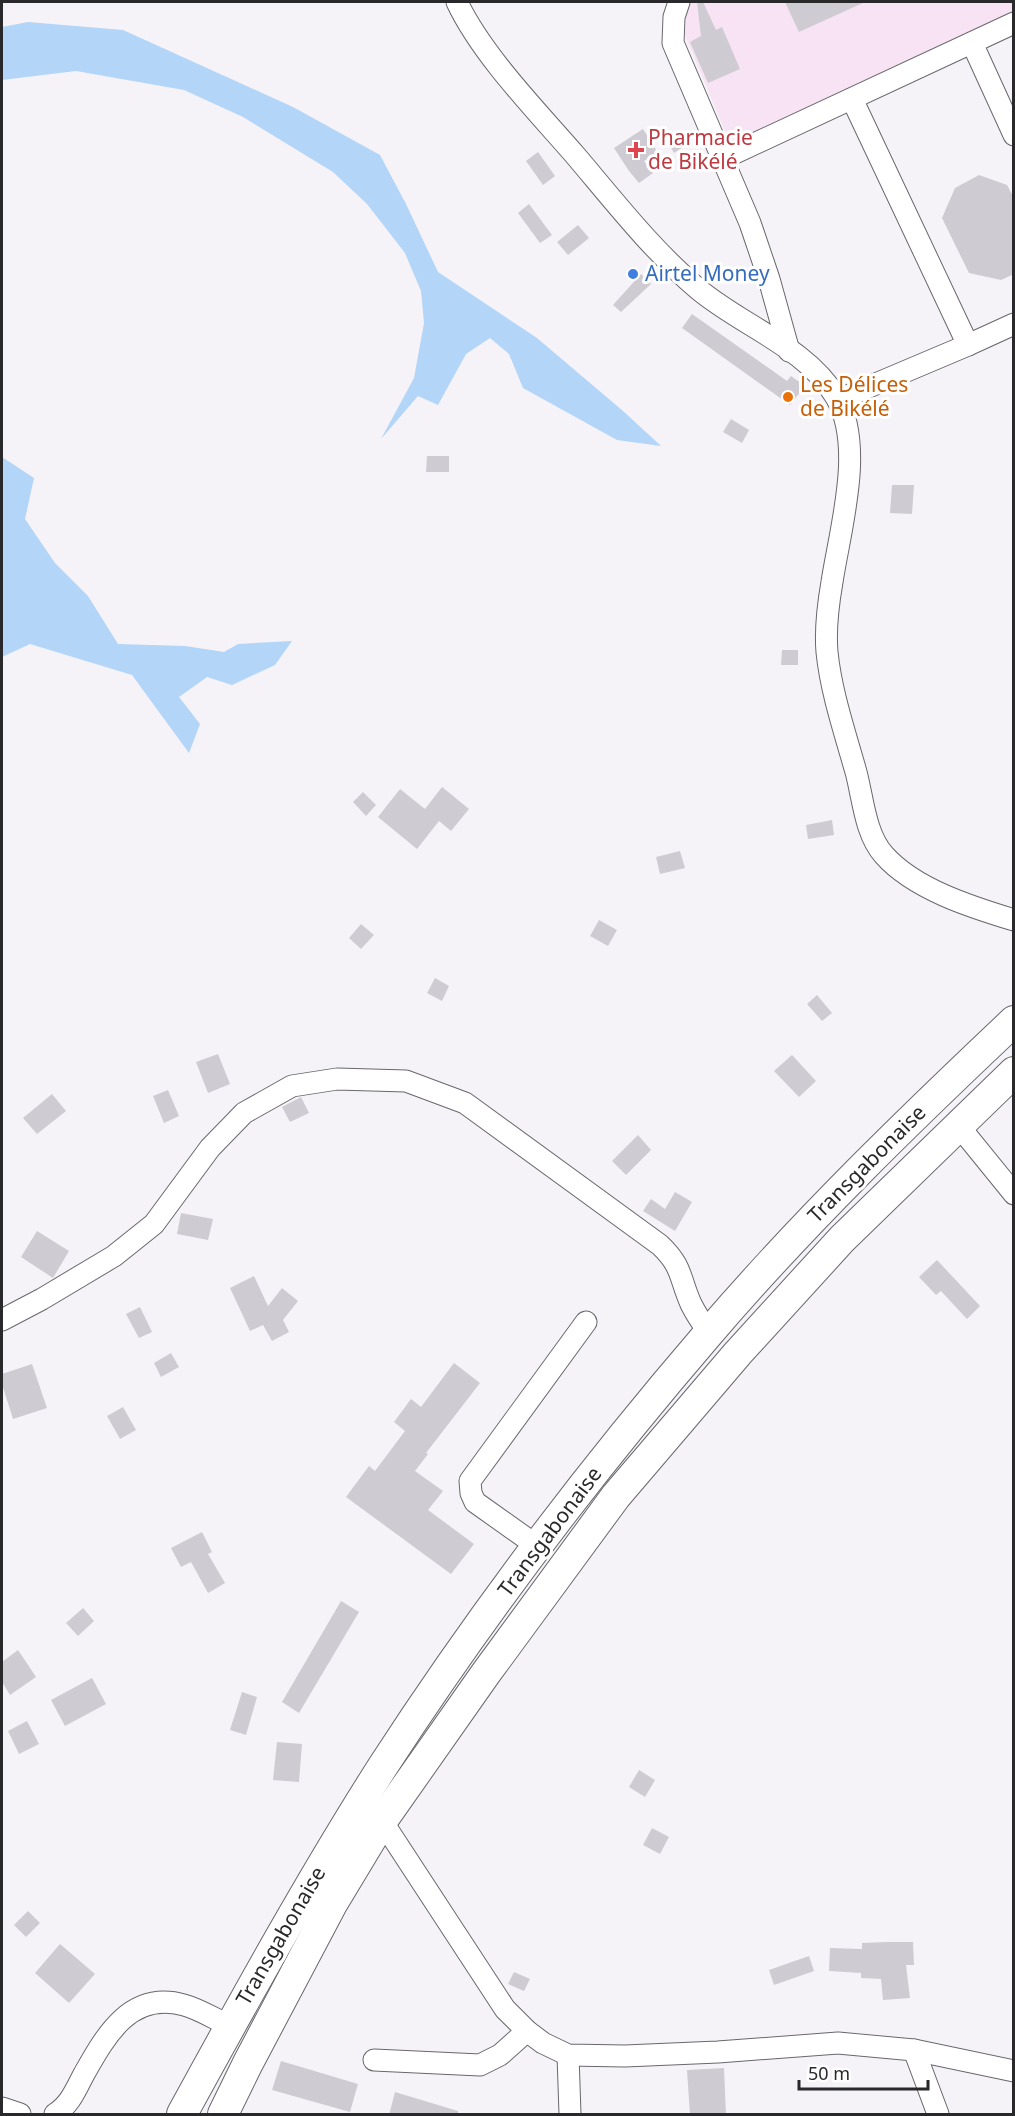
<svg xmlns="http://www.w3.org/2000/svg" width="1015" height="2116" font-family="'Noto Sans',sans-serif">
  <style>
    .commercial { fill: #f7e3f3 }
    .water { fill: #b3d5f8 }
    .building { fill: #ceccd2 }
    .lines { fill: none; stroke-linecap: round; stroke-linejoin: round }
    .minor-casing { stroke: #69676c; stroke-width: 23 }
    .highway-casing { stroke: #69676c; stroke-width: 32 }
    .minor { stroke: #fff; stroke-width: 21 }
    .highway { stroke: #fff; stroke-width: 30 }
    .health-dot { fill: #e0444e; stroke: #fff; stroke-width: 2 }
    .shop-dot { fill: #3f7fe0; stroke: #fff; stroke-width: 2 }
    .food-dot { fill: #e8710a; stroke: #fff; stroke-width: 2 }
    .labels { text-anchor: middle; stroke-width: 6; stroke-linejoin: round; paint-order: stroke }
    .health-label { font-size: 21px; fill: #be3a42; stroke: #fff; text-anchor: start }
    .shop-label { font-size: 21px; fill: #366cbe; stroke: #fff; text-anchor: start }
    .food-label { font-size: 21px; fill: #c56008; stroke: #fff; text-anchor: start }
    .street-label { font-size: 21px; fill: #29292b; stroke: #fff }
  </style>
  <rect width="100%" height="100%" fill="#f5f3f8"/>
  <polygon class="commercial" points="691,2 1013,2 1013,12 730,143 685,35 686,10"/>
  <g class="water">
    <polygon points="28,22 123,30 293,107 380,155 406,204 438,272 537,338 623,411 661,446 617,440 523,388 509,354 490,338 466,354 438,405 418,396 381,439 414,378 424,323 421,291 405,253 367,204 333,172 243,117 184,90 76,71 2,80 2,27"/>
    <polygon points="2,457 34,478 25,519 55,563 88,596 118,644 185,646 224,652 238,644 292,641 275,665 232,685 207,677 179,697 200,724 189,753 132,675 30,644 2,657"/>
  </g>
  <g class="building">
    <polygon points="697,2 703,2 716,30 722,27 740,69 708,83 690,42 701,36"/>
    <polygon points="785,2 865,2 799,32"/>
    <polygon points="643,129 658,153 644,161 653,173 639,183 629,171 614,148"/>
    <polygon points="678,132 686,145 674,153 666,139"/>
    <polygon points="538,152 555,176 543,185 526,161"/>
    <polygon points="979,175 1007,185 1014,198 1014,274 1001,280 969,273 942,218 955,188"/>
    <polygon points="529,204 552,235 540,243 518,213"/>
    <polygon points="578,225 589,238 568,255 557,242"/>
    <polygon points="641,274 651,284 621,312 613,305"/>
    <polygon points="692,314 787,381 791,376 805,386 790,405 682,328"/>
    <polygon points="731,419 749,430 742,443 723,432"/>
    <polygon points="427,456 449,456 449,472 426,472"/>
    <polygon points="892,485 914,485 912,514 890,513"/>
    <polygon points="782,650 798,650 798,665 781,665"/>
    <polygon points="442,787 469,809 451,831 439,821 417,849 378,817 400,789 425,809"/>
    <polygon points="363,792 376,805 366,816 353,802"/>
    <polygon points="832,820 834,835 808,839 806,825"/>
    <polygon points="680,851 685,868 660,874 656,857"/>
    <polygon points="599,920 617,930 608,946 590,936"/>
    <polygon points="361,924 374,935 361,949 349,938"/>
    <polygon points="435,978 449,986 442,1001 427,993"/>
    <polygon points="817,995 832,1013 822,1021 807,1004"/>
    <polygon points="218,1054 230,1084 208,1093 196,1062"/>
    <polygon points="792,1055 816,1081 799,1097 774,1071"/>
    <polygon points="168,1090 179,1116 164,1123 153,1096"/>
    <polygon points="52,1094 66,1111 37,1134 23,1118"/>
    <polygon points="301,1097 309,1113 290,1122 282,1107"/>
    <polygon points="638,1135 651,1150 626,1175 612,1161"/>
    <polygon points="675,1192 692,1202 675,1231 643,1211 651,1199 665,1209"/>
    <polygon points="181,1213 213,1219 208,1240 177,1234"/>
    <polygon points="37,1231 69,1251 53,1278 21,1257"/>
    <polygon points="937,1260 980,1306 967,1319 941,1291 936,1295 919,1277"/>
    <polygon points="254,1276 268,1306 282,1288 298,1301 283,1320 289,1332 272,1341 263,1325 250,1331 230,1288"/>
    <polygon points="140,1307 152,1332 139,1338 126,1314"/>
    <polygon points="171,1353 179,1367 161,1377 154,1363"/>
    <polygon points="454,1363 480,1383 426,1453 428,1454 415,1471 443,1491 428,1510 474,1544 451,1574 346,1497 369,1466 375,1471 405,1431 394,1422 411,1399 421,1407"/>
    <polygon points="32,1364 47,1408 13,1419 2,1384 2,1374"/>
    <polygon points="123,1407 136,1430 120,1439 107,1416"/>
    <polygon points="202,1532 212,1552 208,1554 225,1583 208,1593 191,1562 181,1567 171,1548"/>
    <polygon points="341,1601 359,1612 299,1713 282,1702"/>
    <polygon points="83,1608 94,1621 78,1636 66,1623"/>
    <polygon points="18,1650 36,1677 10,1695 2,1682 2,1662"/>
    <polygon points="92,1678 106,1704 65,1726 51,1700"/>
    <polygon points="242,1692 257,1697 246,1735 230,1730"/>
    <polygon points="27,1721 39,1744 19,1754 8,1731"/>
    <polygon points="277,1742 302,1744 299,1782 273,1780"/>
    <polygon points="639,1770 655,1780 645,1797 629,1787"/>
    <polygon points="652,1828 669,1837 660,1854 643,1845"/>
    <polygon points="28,1911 40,1923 26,1937 14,1925"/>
    <polygon points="886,1942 913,1942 914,1965 906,1965 910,1998 883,2000 881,1979 861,1978 861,1973 829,1971 830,1948 862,1949 862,1943"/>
    <polygon points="60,1944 95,1974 69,2003 35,1973"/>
    <polygon points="809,1956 814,1971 774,1985 769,1970"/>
    <polygon points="514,1972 530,1979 524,1991 508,1984"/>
    <polygon points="281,2061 358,2084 350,2112 272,2090"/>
    <polygon points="724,2068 726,2115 690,2115 687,2070"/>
    <polygon points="395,2092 458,2111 458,2115 389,2115"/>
  </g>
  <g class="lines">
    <defs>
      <g id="minor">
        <path d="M457,2C482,55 536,110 575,155C614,201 652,250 698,289C742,326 806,347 836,397C865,446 840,529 832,582C828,605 825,629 827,652C831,692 845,733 856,772C863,798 865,834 884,855C914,889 971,907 1014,920"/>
        <polyline points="679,2 674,17 673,43 750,223 769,279 789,351"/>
        <polyline points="972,43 1014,135"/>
        <polyline points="852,99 968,345"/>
        <polyline points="722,159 1014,23"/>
        <polyline points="838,400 968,345 1014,324"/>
        <polyline points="958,1125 1014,1194"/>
        <path d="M2,1320L42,1299L114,1256L154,1224L210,1148L244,1113L292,1086L337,1079L406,1081L465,1103L660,1245C683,1267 679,1277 691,1304C696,1314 702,1323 709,1332"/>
        <polyline points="537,1546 475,1502 471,1493 470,1481 586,1322"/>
        <polyline points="382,1821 505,2009 527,2031 543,2043 568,2055 625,2056 718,2052 838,2043 914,2050 938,2114"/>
        <polyline points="914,2050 1014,2071"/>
        <polyline points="568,2055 570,2114"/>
        <polyline points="374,2060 480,2065 500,2055 527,2031"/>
        <polyline points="2,2108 20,2114"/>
        <path d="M55,2114C70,2105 76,2089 84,2074C106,2035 131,1990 184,2005C199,2009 215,2019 230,2026"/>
      </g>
      <g id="highway">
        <path d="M182,2114C246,1997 311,1879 383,1766C481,1615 591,1470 708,1334C803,1223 908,1121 1014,1021"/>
        <polyline points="223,2114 248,2063 332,1904 382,1821 486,1673 616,1496 738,1353 842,1239 1014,1072"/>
      </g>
    </defs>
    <use href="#minor" class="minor-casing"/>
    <use href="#highway" class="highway-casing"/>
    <use href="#minor" class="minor"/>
    <use href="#highway" class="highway"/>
  </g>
  <path class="health-dot" d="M633 141h6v6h6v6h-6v6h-6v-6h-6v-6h6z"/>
  <circle class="shop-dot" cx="633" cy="274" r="6"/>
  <circle class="food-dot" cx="788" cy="397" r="6"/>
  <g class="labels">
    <g class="health-label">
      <text x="648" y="145">Pharmacie<tspan x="648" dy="24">de Bikélé</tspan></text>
    </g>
    <g class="shop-label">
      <text x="645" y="281">Airtel Money</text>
    </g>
    <g class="food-label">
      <text x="800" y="392">Les Délices<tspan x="800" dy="24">de Bikélé</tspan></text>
    </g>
    <g class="street-label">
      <text transform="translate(867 1164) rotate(-45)" y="7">Transgabonaise</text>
      <text transform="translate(550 1532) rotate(-53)" y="7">Transgabonaise</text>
      <text transform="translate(281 1936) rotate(-60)" y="7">Transgabonaise</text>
    </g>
  </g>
  <rect width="1015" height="2116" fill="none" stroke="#29292b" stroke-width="6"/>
  <path d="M799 2080v9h129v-9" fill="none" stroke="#29292b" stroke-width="3"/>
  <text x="808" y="2080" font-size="18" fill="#29292b" stroke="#ffffff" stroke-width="4.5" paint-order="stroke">50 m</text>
</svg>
